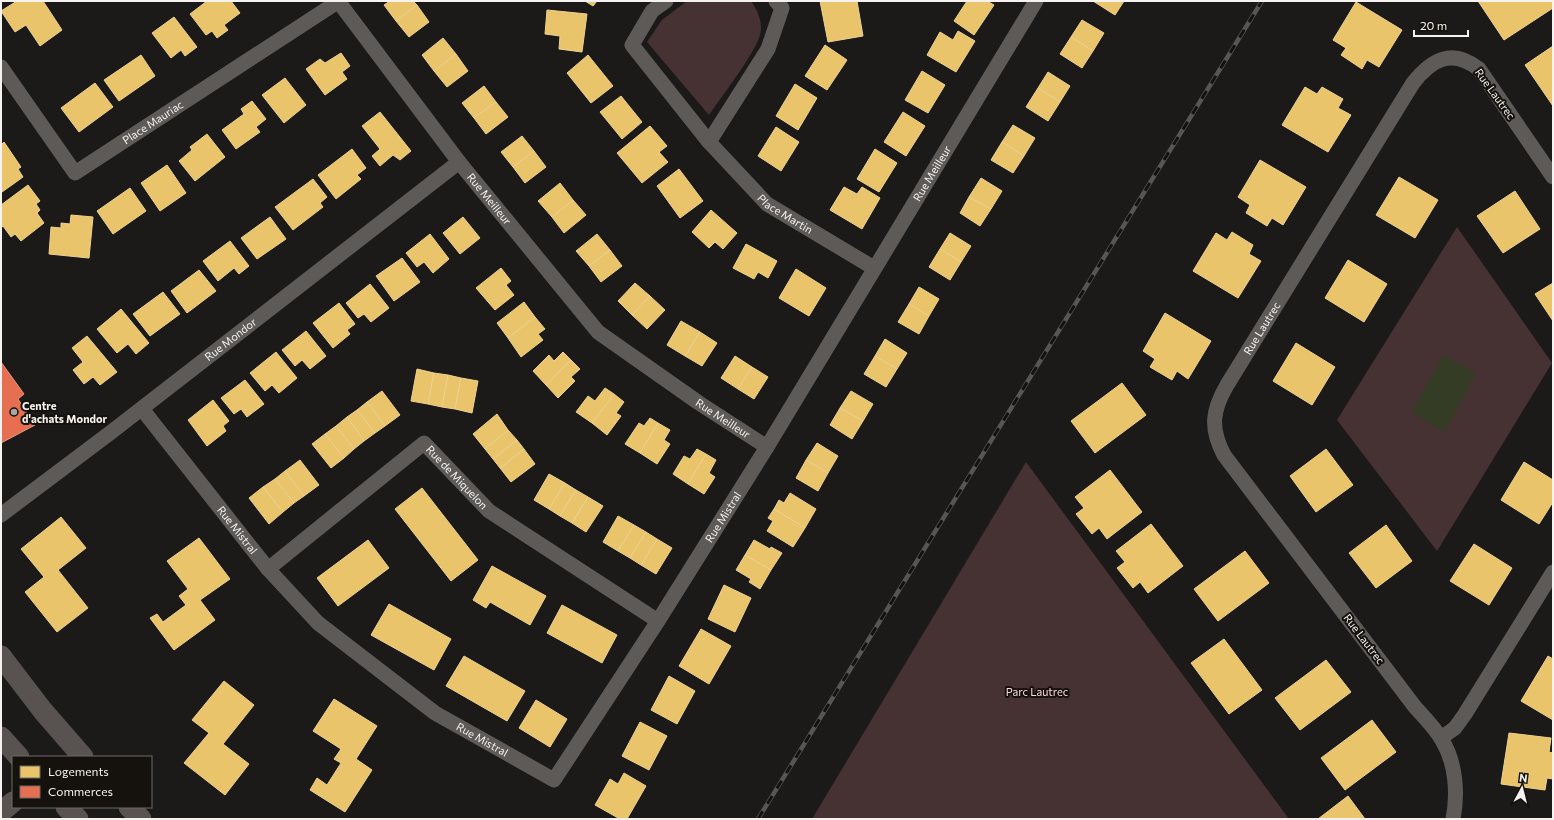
<svg xmlns="http://www.w3.org/2000/svg" width="1554" height="820" font-family="Commissioner,sans-serif">
  <style>
    .green { fill: #463232 }
    .water { fill: #343c26 }
    .homes { fill: #e9c46a; stroke: #edd292 }
    .shops { fill: #e76f51; stroke: #eb9680 }
    .lines { fill: none; stroke-linecap: round; stroke-linejoin: round }
    .street { stroke: #5d5a58; stroke-width: 15 }
    .secondary { stroke: #585250; stroke-width: 21 }
    .rail-casing { stroke: #585553; stroke-width: 4.5 }
    .rail { stroke: #15110d; stroke-width: 3; stroke-dasharray: 9; stroke-linecap: butt }
    .poi-dot { fill: #a9a6a4; stroke: #15110d; stroke-width: 1.5 }
    .labels { text-anchor: middle; stroke-width: 4; stroke-linejoin: round; paint-order: stroke }
    .street-label { font-size: 11px; fill: #f5f2ef; stroke: #15110d }
    .poi-label { font-size: 11px; font-weight: bold; fill: #f5f2ef; stroke: #15110d; text-anchor: start }
    .park-label { font-size: 11px; fill: #fed8d9; stroke: #15110d }
  </style>
  <rect width="100%" height="100%" fill="#1c1a18"/>
  <g class="green">
    <path d="M687,1H751C757,10 761,18 761,29C761,47 720,98 709,115L647,42L662,20Z"/>
    <polygon points="1457,227 1552,363 1437,551 1337,420"/>
    <polygon points="1026,462 1289,819 812,819"/>
  </g>
  <polygon class="water" points="1444,355 1476,373 1445,432 1411,412"/>
  <g class="homes">
    <polygon points="17,1 43,1 62,30 40,46 26,25 15,32 1,11"/>
    <polygon points="207,1 231,1 240,13 224,25 228,30 217,38 212,31 206,35 190,14"/>
    <polygon points="390,1 413,1 417,5 396,21 384,5"/>
    <polygon points="585,1 597,1 593,6"/>
    <polygon points="820,1 857,1 863,36 828,42"/>
    <polygon points="967,1 987,1 994,5 974,35 954,21"/>
    <polygon points="1093,1 1124,1 1115,15"/>
    <polygon points="1478,1 1553,1 1553,8 1504,40"/>
    <polygon points="1356,2 1402,30 1379,67 1367,60 1362,69 1341,55 1346,48 1333,40"/>
    <polygon points="417,5 429,22 409,37 396,21"/>
    <polygon points="547,10 587,14 582,52 559,49 560,36 545,34"/>
    <polygon points="174,17 197,47 185,56 181,50 171,58 152,33"/>
    <polygon points="1082,20 1104,33 1093,51 1071,37"/>
    <polygon points="958,31 975,41 956,72 927,55 940,32 953,40"/>
    <polygon points="1071,37 1093,51 1082,68 1060,54"/>
    <polygon points="443,38 456,54 434,71 422,55"/>
    <polygon points="825,45 847,60 827,90 805,76"/>
    <polygon points="1553,46 1553,106 1525,65"/>
    <polygon points="341,53 350,66 342,72 347,79 325,95 306,69 320,59 325,63"/>
    <polygon points="456,54 468,71 447,87 434,71"/>
    <polygon points="141,55 155,76 119,101 104,80"/>
    <polygon points="588,55 613,86 591,103 567,73"/>
    <polygon points="922,71 945,85 928,113 905,100"/>
    <polygon points="1048,72 1070,86 1060,102 1038,88"/>
    <polygon points="285,78 306,105 284,123 262,95"/>
    <polygon points="95,83 113,107 79,132 61,108"/>
    <polygon points="795,84 817,98 798,130 776,116"/>
    <polygon points="484,86 496,102 474,118 462,103"/>
    <polygon points="1305,87 1317,94 1322,87 1343,99 1338,108 1351,115 1328,152 1282,125"/>
    <polygon points="1038,88 1060,102 1048,121 1026,107"/>
    <polygon points="621,96 642,122 622,139 600,112"/>
    <polygon points="252,101 266,119 256,127 260,132 236,149 222,130 244,114 241,109"/>
    <polygon points="496,102 508,117 486,134 474,118"/>
    <polygon points="380,112 411,151 400,160 393,155 380,166 372,156 380,149 362,126"/>
    <polygon points="903,112 925,126 906,156 884,142"/>
    <polygon points="1013,125 1035,138 1024,156 1002,142"/>
    <polygon points="650,126 667,146 659,152 668,162 642,183 617,153"/>
    <polygon points="776,127 799,142 781,171 758,156"/>
    <polygon points="207,134 225,157 195,181 179,161 192,150 190,147"/>
    <polygon points="522,136 534,151 513,167 501,152"/>
    <polygon points="4,142 21,167 18,169 23,177 2,192 1,190 1,145"/>
    <polygon points="1002,142 1024,156 1013,173 991,160"/>
    <polygon points="352,149 366,168 357,175 361,179 336,199 318,175"/>
    <polygon points="875,149 897,163 879,192 857,179"/>
    <polygon points="534,151 546,167 525,183 513,167"/>
    <polygon points="1260,160 1306,187 1283,225 1272,218 1267,226 1246,213 1250,205 1238,197"/>
    <polygon points="167,165 186,193 160,211 141,183"/>
    <polygon points="679,169 703,201 680,218 657,186"/>
    <polygon points="1399,177 1438,200 1415,238 1376,215"/>
    <polygon points="981,178 1002,191 991,209 969,197"/>
    <polygon points="313,179 327,197 320,203 323,207 293,230 275,207"/>
    <polygon points="560,183 573,200 552,217 538,201"/>
    <polygon points="28,185 40,201 36,204 40,210 37,213 44,223 21,241 15,234 11,237 3,226 1,228 1,205"/>
    <polygon points="844,187 857,194 862,187 880,198 862,229 830,210"/>
    <polygon points="130,188 146,211 113,234 97,211"/>
    <polygon points="1515,191 1540,229 1503,253 1477,216"/>
    <polygon points="969,197 991,209 980,226 960,213"/>
    <polygon points="573,200 586,215 564,233 552,217"/>
    <polygon points="711,210 737,233 723,249 715,242 709,248 692,232"/>
    <polygon points="71,215 93,217 89,258 49,254 51,227 61,228 61,223 70,224"/>
    <polygon points="270,217 286,239 257,259 241,238"/>
    <polygon points="463,217 480,238 460,254 443,233"/>
    <polygon points="1232,232 1253,245 1249,254 1261,261 1238,298 1193,271 1216,233 1227,240"/>
    <polygon points="950,233 971,246 961,262 940,249"/>
    <polygon points="430,234 449,259 433,273 424,262 417,267 406,253"/>
    <polygon points="597,234 610,250 589,266 576,251"/>
    <polygon points="230,241 249,266 239,274 234,268 218,281 203,261"/>
    <polygon points="746,244 777,261 768,278 758,272 754,279 733,268"/>
    <polygon points="940,249 961,262 950,280 929,267"/>
    <polygon points="610,250 622,266 601,282 589,266"/>
    <polygon points="402,258 420,282 394,301 376,276"/>
    <polygon points="1348,260 1387,284 1364,322 1325,298"/>
    <polygon points="501,268 511,281 506,285 514,295 495,310 476,288"/>
    <polygon points="796,269 826,288 809,316 779,298"/>
    <polygon points="199,270 216,291 187,313 171,291"/>
    <polygon points="635,283 650,296 632,315 618,301"/>
    <polygon points="1553,283 1553,321 1535,294"/>
    <polygon points="370,284 389,308 371,322 364,314 358,318 346,303"/>
    <polygon points="919,287 939,299 929,316 909,304"/>
    <polygon points="163,292 180,314 150,336 133,314"/>
    <polygon points="650,296 665,310 647,329 632,315"/>
    <polygon points="524,302 535,317 508,338 497,323"/>
    <polygon points="339,303 355,324 347,330 350,334 333,348 313,323"/>
    <polygon points="909,304 929,316 919,334 898,322"/>
    <polygon points="121,309 149,343 136,354 128,344 117,353 97,329"/>
    <polygon points="1165,313 1211,341 1188,379 1177,371 1172,380 1150,367 1155,359 1143,351"/>
    <polygon points="535,317 545,329 538,334 543,340 521,357 508,338"/>
    <polygon points="681,321 700,332 685,356 667,345"/>
    <polygon points="306,331 326,356 310,369 302,360 295,366 282,350"/>
    <polygon points="700,332 717,343 702,366 685,356"/>
    <polygon points="87,336 117,372 100,385 93,377 84,384 73,370 83,362 72,348"/>
    <polygon points="885,339 907,353 897,369 875,356"/>
    <polygon points="1296,343 1335,367 1312,405 1273,381"/>
    <polygon points="276,352 297,378 279,393 272,385 265,391 250,373"/>
    <polygon points="563,352 571,360 546,385 533,371 549,355 554,361"/>
    <polygon points="735,356 752,367 738,389 721,378"/>
    <polygon points="875,356 897,369 886,387 864,374"/>
    <polygon points="571,360 580,369 571,377 575,381 558,398 546,385"/>
    <polygon points="752,367 768,377 754,399 738,389"/>
    <polygon points="417,369 434,373 428,404 411,401"/>
    <polygon points="434,373 448,375 442,407 428,404"/>
    <polygon points="448,375 461,378 455,409 442,407"/>
    <polygon points="461,378 478,381 472,413 455,409"/>
    <polygon points="245,380 264,404 247,417 241,409 234,414 221,398"/>
    <polygon points="1122,383 1146,415 1095,453 1071,421"/>
    <polygon points="605,388 614,394 592,423 576,412 588,396 595,401"/>
    <polygon points="382,391 400,415 385,426 367,402"/>
    <polygon points="851,391 873,404 863,421 840,408"/>
    <polygon points="614,394 624,402 616,413 621,416 607,435 592,423"/>
    <polygon points="213,400 229,421 223,426 226,431 207,446 188,420"/>
    <polygon points="367,402 385,426 375,433 357,410"/>
    <polygon points="840,408 863,421 852,439 830,425"/>
    <polygon points="357,410 375,433 364,441 347,417"/>
    <polygon points="497,414 508,430 485,449 473,434"/>
    <polygon points="347,417 364,441 354,449 336,426"/>
    <polygon points="650,418 658,423 640,453 625,444 639,423 644,426"/>
    <polygon points="658,423 670,430 664,440 670,444 657,464 640,453"/>
    <polygon points="336,426 354,449 344,458 325,434"/>
    <polygon points="508,430 517,440 493,459 485,449"/>
    <polygon points="325,434 344,458 331,468 312,444"/>
    <polygon points="517,440 524,449 500,468 493,459"/>
    <polygon points="817,443 838,456 828,473 806,460"/>
    <polygon points="524,449 535,464 511,482 500,468"/>
    <polygon points="697,449 706,454 688,484 673,474 684,456 690,459"/>
    <polygon points="1326,449 1353,485 1316,512 1290,476"/>
    <polygon points="706,454 716,460 709,473 715,477 704,494 688,484"/>
    <polygon points="300,460 319,485 304,496 285,471"/>
    <polygon points="806,460 828,473 818,491 796,478"/>
    <polygon points="1524,462 1553,480 1553,502 1539,524 1501,500"/>
    <polygon points="1110,470 1142,512 1107,539 1099,528 1092,534 1076,514 1084,508 1075,497"/>
    <polygon points="285,471 304,496 294,503 275,479"/>
    <polygon points="549,474 565,483 549,509 534,500"/>
    <polygon points="275,479 294,503 283,512 263,487"/>
    <polygon points="565,483 576,490 560,516 549,509"/>
    <polygon points="263,487 283,512 269,524 249,498"/>
    <polygon points="422,488 478,560 451,581 395,509"/>
    <polygon points="576,490 588,497 572,523 560,516"/>
    <polygon points="790,493 816,509 805,528 774,509 779,500 784,503"/>
    <polygon points="588,497 603,506 586,532 572,523"/>
    <polygon points="774,509 805,528 793,547 767,531 773,521 768,518"/>
    <polygon points="618,516 634,525 618,551 603,542"/>
    <polygon points="61,517 86,548 58,570 88,608 57,632 25,592 44,577 21,549"/>
    <polygon points="1151,524 1183,566 1148,593 1140,582 1133,588 1117,568 1125,562 1116,551"/>
    <polygon points="634,525 646,532 630,558 618,551"/>
    <polygon points="1386,525 1412,561 1376,588 1349,553"/>
    <polygon points="646,532 657,539 641,565 630,558"/>
    <polygon points="199,538 230,579 200,600 215,620 174,650 150,618 157,614 163,622 186,605 179,596 188,589 167,561"/>
    <polygon points="657,539 672,548 656,574 641,565"/>
    <polygon points="368,540 389,568 338,606 317,578"/>
    <polygon points="754,540 770,549 771,547 782,553 771,570 745,555"/>
    <polygon points="1474,544 1512,568 1489,605 1450,581"/>
    <polygon points="1245,551 1269,583 1218,621 1194,589"/>
    <polygon points="745,555 771,570 760,589 749,582 751,579 736,570"/>
    <polygon points="492,566 546,596 530,625 490,602 486,608 473,600"/>
    <polygon points="724,585 751,598 735,632 708,619"/>
    <polygon points="389,604 451,639 434,670 371,635"/>
    <polygon points="562,605 617,635 602,663 547,633"/>
    <polygon points="701,629 731,646 709,684 679,666"/>
    <polygon points="1224,639 1262,690 1229,714 1191,663"/>
    <polygon points="464,656 525,691 507,721 446,686"/>
    <polygon points="1548,656 1553,659 1553,720 1521,701"/>
    <polygon points="1326,660 1351,692 1300,730 1275,698"/>
    <polygon points="669,676 695,691 677,724 651,710"/>
    <polygon points="224,681 254,705 223,744 249,764 225,795 184,763 209,733 192,720"/>
    <polygon points="334,699 377,726 356,759 372,770 345,812 310,790 317,778 327,785 341,763 334,759 341,749 313,731"/>
    <polygon points="536,700 567,719 550,747 519,728"/>
    <polygon points="1372,720 1396,752 1345,790 1321,758"/>
    <polygon points="640,722 667,736 649,770 622,756"/>
    <polygon points="1509,733 1551,738 1549,752 1553,753 1553,779 1547,778 1545,790 1501,784"/>
    <polygon points="624,773 646,786 627,819 620,819 595,805 610,779 618,784"/>
    <polygon points="1348,796 1365,819 1318,819"/>
  </g>
  <polygon class="shops" points="1,362 24,394 18,399 35,425 1,443"/>
  <g class="lines">
    <g class="street">
      <path id="s1" d="M338,1L459,162L598,332L699,403L767,447L1036,1"/>
      <path id="s2" d="M666,1L652,11L632,45L709,142L767,204L874,268"/>
      <path id="s3" d="M1,67L75,173L339,1"/>
      <polyline points="709,142 768,49 782,8 776,1"/>
      <path id="s4" d="M142,409L268,569L318,623L435,713L554,780L658,621L767,447"/>
      <path id="s5" d="M1,515L110,433L459,162"/>
      <path id="s6" d="M268,569L424,443L489,511L658,621"/>
      <polyline points="1441,738 1455,728 1465,714 1553,572"/>
      <path id="s7" d="M1453,819C1458,794 1456,763 1442,740C1435,728 1424,717 1415,707L1224,455C1210,428 1212,411 1227,385L1413,83C1432,59 1452,48 1479,69L1553,177"/>
    </g>
    <g class="secondary">
      <polyline points="1,656 43,711 83,757"/>
      <polyline points="1,737 19,757"/>
      <polyline points="66,807 78,819"/>
      <polyline points="129,807 141,819"/>
      <polyline points="1,812 13,802"/>
    </g>
    <defs>
      <polyline id="rail" points="758,819 1262,1"/>
    </defs>
    <use href="#rail" class="rail-casing"/>
    <use href="#rail" class="rail"/>
  </g>
  <circle class="poi-dot" cx="14" cy="412" r="4"/>
  <g class="labels">
    <g class="street-label">
      <text transform="translate(1495 94) rotate(54)" y="4">Rue Lautrec</text>
      <text dy="4" stroke="none"><textPath href="#s3" startOffset="222">Place Mauriac</textPath></text>
      <text dy="4" stroke="none"><textPath href="#s1" startOffset="945">Rue Meilleur</textPath></text>
      <text dy="4" stroke="none"><textPath href="#s1" startOffset="249">Rue Meilleur</textPath></text>
      <text dy="4" stroke="none"><textPath href="#s2" startOffset="286">Place Martin</textPath></text>
      <text dy="4" stroke="none"><textPath href="#s7" startOffset="581">Rue Lautrec</textPath></text>
      <text dy="4" stroke="none"><textPath href="#s5" startOffset="289">Rue Mondor</textPath></text>
      <text dy="4" stroke="none"><textPath href="#s1" startOffset="573">Rue Meilleur</textPath></text>
      <text dy="4" stroke="none"><textPath href="#s6" startOffset="248">Rue de Miquelon</textPath></text>
      <text dy="4" stroke="none"><textPath href="#s4" startOffset="874">Rue Mistral</textPath></text>
      <text dy="4" stroke="none"><textPath href="#s4" startOffset="154">Rue Mistral</textPath></text>
      <text transform="translate(1364 639) rotate(53)" y="4">Rue Lautrec</text>
      <text dy="4" stroke="none"><textPath href="#s4" startOffset="479">Rue Mistral</textPath></text>
    </g>
    <g class="poi-label">
      <text x="22" y="410">Centre<tspan x="22" dy="13">d'achats Mondor</tspan></text>
    </g>
    <g class="park-label">
      <text x="1037" y="696">Parc Lautrec</text>
    </g>
  </g>
  <rect width="1554" height="820" fill="none" stroke="#f5f2ef" stroke-width="4"/>
  <rect x="12" y="756" width="140" height="52" fill="#15110d" stroke="#6f6b67"/>
  <rect x="20" y="766" width="20" height="12" fill="#e9c46a" stroke="#6f6b67"/>
  <text x="48" y="776" font-size="12" fill="#f5f2ef">Logements</text>
  <rect x="20" y="786" width="20" height="12" fill="#e76f51" stroke="#6f6b67"/>
  <text x="48" y="796" font-size="12" fill="#f5f2ef">Commerces</text>
  <g transform="translate(1522 788) rotate(7)" stroke="#15110d" stroke-width="3" paint-order="stroke">
  <path d="M0-3L7 15L0 10L-7 15Z" fill="#f5f2ef"/>
  <text y="-6" font-size="11" font-weight="bold" text-anchor="middle" fill="#f5f2ef">N</text>
  </g>
  <path d="M1414 30v6h54v-6" fill="none" stroke="#f5f2ef" stroke-width="2"/>
  <text x="1420" y="30" font-size="12" fill="#f5f2ef" stroke="#15110d" stroke-width="3" paint-order="stroke">20 m</text>
</svg>
